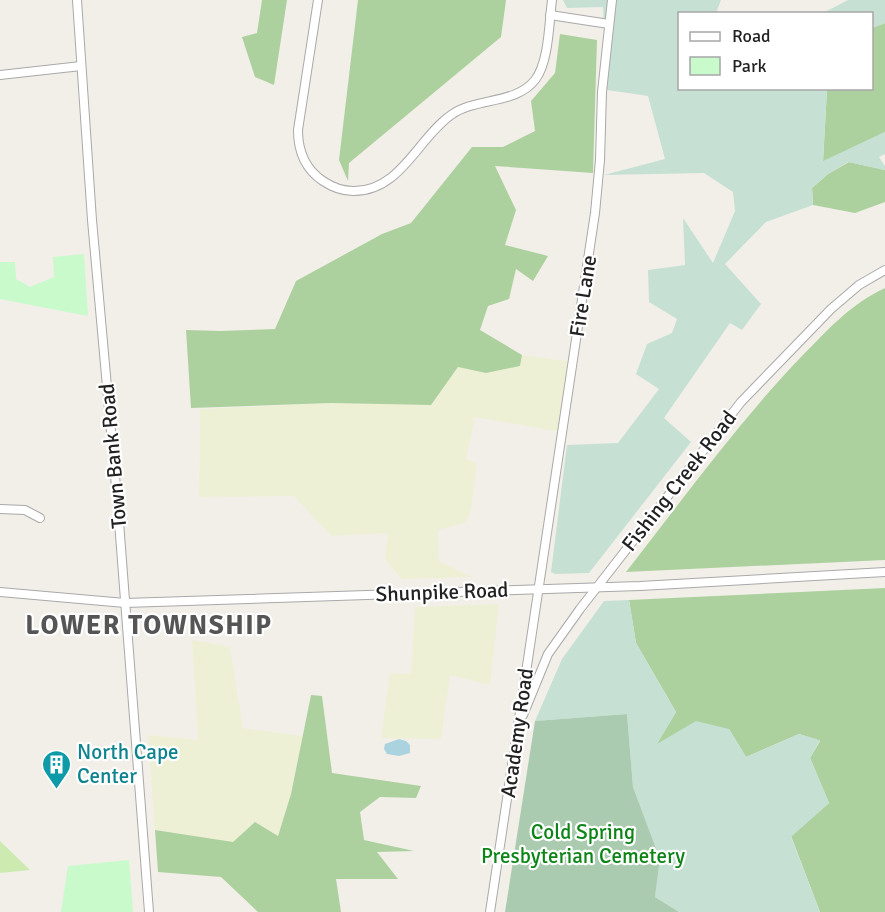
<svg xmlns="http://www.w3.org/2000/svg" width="885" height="912" font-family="Signika,sans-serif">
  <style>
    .farmland { fill: #eef0d5 }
    .grass { fill: #cdebb0 }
    .forest { fill: #add19e }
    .wetland { fill: #c6e0d4 }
    .cemetery { fill: #aacbaf }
    .park { fill: #c8facc }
    .water { fill: #aad3df }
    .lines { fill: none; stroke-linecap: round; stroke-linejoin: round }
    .minor-casing { stroke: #a9a9a9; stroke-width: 10 }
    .minor { stroke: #fff; stroke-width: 8 }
    .labels { text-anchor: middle; stroke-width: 4.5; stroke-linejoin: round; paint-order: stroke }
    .street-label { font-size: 21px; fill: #222; stroke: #fff }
    .culture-label { font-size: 21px; fill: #0d838f; stroke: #fff; text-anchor: start }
    .park-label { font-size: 21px; fill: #0c8416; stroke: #fff }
    .district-label { font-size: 27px; font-weight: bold; letter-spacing: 1.5px; fill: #555; stroke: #fff }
  </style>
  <rect width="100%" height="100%" fill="#f2efe9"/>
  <g class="farmland">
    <polygon points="522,355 572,362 561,432 475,417 466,459 477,463 471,510 466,522 438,530 439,561 471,577 402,579 385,560 388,533 331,536 294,496 199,497 200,409 331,403 431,405 458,367 486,373 520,366"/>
    <polygon points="499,604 490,685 450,675 441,739 381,738 390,673 411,674 415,607"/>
    <polygon points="192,640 230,647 243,728 302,736 291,794 277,837 233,842 155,830 148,735 198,740"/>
  </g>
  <polygon class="grass" points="0,841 30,870 0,873"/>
  <g class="forest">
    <polygon points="262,0 287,0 274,85 255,77 242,37 257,33"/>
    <polygon points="358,0 506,0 501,37 349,163 348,181 339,160"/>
    <polygon points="885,23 885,132 823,162 827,89 872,88 872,28"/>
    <polygon points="560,34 597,40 593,173 495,166 516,210 505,245 548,256 533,281 516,269 509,299 488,306 480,330 522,355 520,366 486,373 458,367 431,405 331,403 191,408 186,330 221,331 275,329 296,281 382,234 411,223 472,147 503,147 535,131 531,101 555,73"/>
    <polygon points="849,162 885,170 885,202 855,213 813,205 812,188 828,174"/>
    <path d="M885,288V560L626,572C683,499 737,424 801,357C829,329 849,305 885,288Z"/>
    <polygon points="885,588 885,912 820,912 791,836 829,803 810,758 820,741 799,734 746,757 729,729 656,745 676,712 636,643 629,600"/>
    <polygon points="311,695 322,696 332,773 421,786 416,798 380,797 360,812 364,840 414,851 377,852 398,879 336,879 341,912 258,912 221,877 158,872 155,830 233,842 255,822 278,836 291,794"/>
  </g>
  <g class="wetland">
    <polygon points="563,0 721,0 716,13 680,14 680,88 827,89 823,161 885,132 885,154 879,157 885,166 885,170 848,162 828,174 812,188 813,205 766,222 725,264 761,304 742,330 730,323 664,418 691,442 589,573 555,574 551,572 567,445 618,443 659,389 636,374 647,344 672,333 677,319 649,302 648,270 685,265 683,218 713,263 735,211 733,192 704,173 604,175 665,159 648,96 607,90 603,7 567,8"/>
    <polygon points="848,0 885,0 885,23 872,28 872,14 823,13"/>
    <polygon points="629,600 636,643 676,712 657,744 696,721 729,729 746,757 799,734 820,740 810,758 829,803 791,837 820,912 679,912 655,897 660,859 633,787 627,714 535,721 562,659 604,601"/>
  </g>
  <polygon class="cemetery" points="627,714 633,787 660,859 655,897 679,912 505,912 535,721"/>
  <g class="park">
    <polygon points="84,254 88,316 0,299 0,262 15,262 16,279 30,287 54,277 53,257"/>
    <polygon points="129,860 133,912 61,912 68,866"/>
  </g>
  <polygon class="water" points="399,739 406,741 410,745 410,753 399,756 387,754 384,749 385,744"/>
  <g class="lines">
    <defs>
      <g id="minor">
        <polyline points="77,0 92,220 118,509 149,912"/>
        <path d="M318,0L298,130C298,150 305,169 323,181C332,187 342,191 353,191C400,192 418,138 451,115C476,97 515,105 535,80C549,62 549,23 552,0"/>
        <polyline points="550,15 609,24"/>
        <polyline points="0,75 81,66"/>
        <polyline points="0,509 25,510 40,518"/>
        <polyline points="0,592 125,603 640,586 885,572"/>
        <polyline points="523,715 548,654 580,609 741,402 831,309 859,285 885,270"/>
        <polyline points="490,912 595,213 600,160 602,92 612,0"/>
      </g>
    </defs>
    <use href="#minor" class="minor-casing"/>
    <use href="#minor" class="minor"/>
  </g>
  <defs>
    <symbol id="building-pin" viewBox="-11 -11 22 30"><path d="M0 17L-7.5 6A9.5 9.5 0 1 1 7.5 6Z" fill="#0f9aa8" stroke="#fff"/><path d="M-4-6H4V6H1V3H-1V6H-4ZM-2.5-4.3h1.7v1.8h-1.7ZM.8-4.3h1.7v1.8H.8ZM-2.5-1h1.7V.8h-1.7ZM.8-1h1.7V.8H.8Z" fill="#fff"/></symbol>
  </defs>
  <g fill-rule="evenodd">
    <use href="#building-pin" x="40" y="748" width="33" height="45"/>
  </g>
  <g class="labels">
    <g class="street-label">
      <text transform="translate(583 296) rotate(-81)" y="7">Fire Lane</text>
      <text transform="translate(113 456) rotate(-95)" y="7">Town Bank Road</text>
      <text transform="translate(679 481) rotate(-52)" y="7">Fishing Creek Road</text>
      <text transform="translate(442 592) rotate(-2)" y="7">Shunpike Road</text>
      <text transform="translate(517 733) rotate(-82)" y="7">Academy Road</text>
    </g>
    <g class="culture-label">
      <text x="77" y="759">North Cape<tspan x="77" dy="24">Center</tspan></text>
    </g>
    <g class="park-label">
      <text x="583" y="839">Cold Spring<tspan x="583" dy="24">Presbyterian Cemetery</tspan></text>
    </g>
    <g class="district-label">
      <text x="149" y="634">LOWER TOWNSHIP</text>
    </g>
  </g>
  <rect x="678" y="12" width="195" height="78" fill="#ffffff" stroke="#a7a7a7" stroke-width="1.5"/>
  <rect x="690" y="32" width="30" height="9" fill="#ffffff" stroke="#a7a7a7" stroke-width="1.5"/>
  <text x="732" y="42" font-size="18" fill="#222222">Road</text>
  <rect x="690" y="57" width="30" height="18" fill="#c8facc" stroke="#a7a7a7" stroke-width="1.5"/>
  <text x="732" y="72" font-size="18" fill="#222222">Park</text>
</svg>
